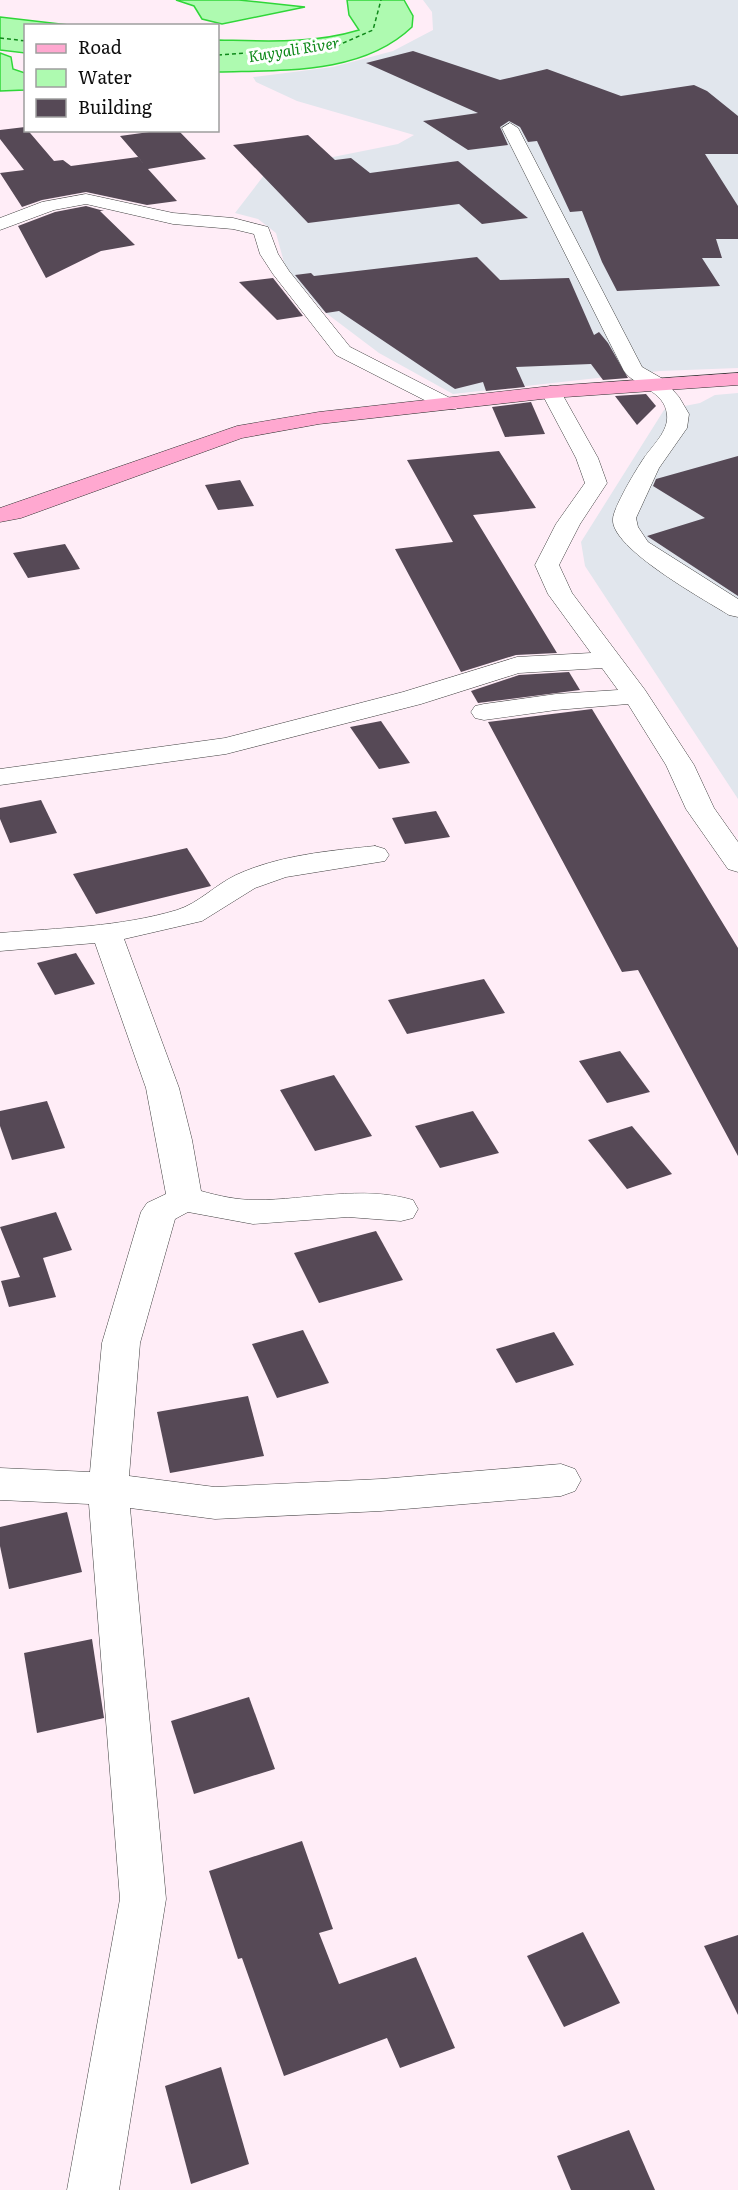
<svg xmlns="http://www.w3.org/2000/svg" width="738" height="2190" font-family="Literata,serif">
  <style>
    .industrial { fill: #e1e6ed }
    .water { fill: #aefab0; stroke: #30d639; stroke-width: 1.5 }
    .lines { fill: none; stroke-linecap: round; stroke-linejoin: round }
    .ferry { stroke: #0f891a; stroke-width: 1.5; stroke-dasharray: 4 3; stroke-linecap: butt }
    .building { fill: #564956 }
    .minor-casing { stroke: #404040; stroke-width: 1 }
    .secondary-casing { stroke: #2f2f2f; stroke-width: 1 }
    .minor { fill: #fff; fill-rule: evenodd }
    .secondary { fill: #ffa8d0; fill-rule: evenodd }
    .labels { text-anchor: middle; stroke-width: 6; stroke-linejoin: round; paint-order: stroke }
    .far-water-label { font-size: 15px; font-style: italic; fill: #0f891a; stroke: #fff }
  </style>
  <rect width="100%" height="100%" fill="#ffedf7"/>
  <g class="industrial">
    <polygon points="423,0 738,0 738,368 660,371 453,394 379,353 322,310 285,266 276,233 258,219 235,213 268,170 398,144 414,135 297,101 256,82 253,77 333,67 393,51 433,30 432,12"/>
    <polygon points="738,393 738,799 585,566 581,542 664,410 700,403 715,395"/>
  </g>
  <g class="water">
    <polygon points="176,0 239,0 305,7 222,24 202,19 194,6"/>
    <path d="M347,0H404L413,16L412,27C362,75 282,70 218,72V40C265,41 313,44 359,30L349,15Z"/>
    <polygon points="0,17 69,25 26,26 25,53 0,50"/>
    <polygon points="0,53 11,57 13,69 25,73 25,90 0,91"/>
  </g>
  <g class="lines">
    <g class="ferry">
      <polyline points="0,38 26,41"/>
      <polyline points="218,55 334,47 373,30 381,0"/>
    </g>
  </g>
  <g class="building">
    <polygon points="413,51 500,80 547,69 621,96 694,85 707,91 738,116 738,154 705,154 738,206 738,239 716,239 722,258 702,258 720,286 617,291 602,262 582,211 570,212 537,141 528,142 520,127 509,121 500,127 508,145 468,150 423,121 478,113 366,63"/>
    <polygon points="25,127 54,161 63,160 71,166 138,157 145,165 120,136 164,130 178,130 206,159 148,169 177,201 147,205 86,192 42,200 22,207 0,173 24,170 0,139 0,130"/>
    <polygon points="308,135 335,160 351,158 370,173 458,161 528,218 482,224 459,204 308,223 233,145"/>
    <polygon points="86,206 104,211 100,211 135,245 101,251 46,278 18,226 55,212"/>
    <polygon points="477,257 500,280 569,278 594,335 599,332 608,343 628,378 603,380 591,364 516,367 525,387 486,391 483,382 455,389 339,311 326,313 295,275 311,273 314,276"/>
    <polygon points="273,278 303,316 277,320 239,282"/>
    <polygon points="646,394 656,406 637,425 615,396"/>
    <polygon points="531,402 545,434 505,437 492,407"/>
    <polygon points="499,451 536,508 473,515 557,653 516,655 461,672 395,549 453,542 407,460"/>
    <polygon points="738,456 738,596 647,536 705,518 653,486 656,479"/>
    <polygon points="240,480 254,506 218,510 205,485"/>
    <polygon points="65,544 80,569 28,578 13,553"/>
    <polygon points="569,672 580,690 478,703 471,691 519,675"/>
    <polygon points="592,709 738,948 738,1156 638,970 622,972 488,722"/>
    <polygon points="381,721 410,763 379,769 350,727"/>
    <polygon points="41,800 57,833 10,843 0,819 0,808"/>
    <polygon points="436,811 450,837 405,844 392,818"/>
    <polygon points="187,848 211,886 96,914 73,874"/>
    <polygon points="76,953 95,984 55,995 37,963"/>
    <polygon points="484,979 505,1013 407,1034 388,1000"/>
    <polygon points="620,1051 650,1092 607,1103 579,1061"/>
    <polygon points="334,1075 372,1136 315,1151 280,1090"/>
    <polygon points="47,1101 65,1148 12,1160 0,1126 0,1111"/>
    <polygon points="473,1111 499,1153 440,1168 415,1126"/>
    <polygon points="632,1126 672,1174 627,1189 588,1140"/>
    <polygon points="56,1212 72,1250 43,1258 56,1297 9,1307 1,1281 20,1277 0,1227"/>
    <polygon points="376,1231 403,1280 319,1303 294,1253"/>
    <polygon points="303,1330 329,1383 277,1398 252,1344"/>
    <polygon points="554,1332 574,1365 516,1383 496,1349"/>
    <polygon points="248,1396 264,1456 170,1473 157,1412"/>
    <polygon points="67,1512 82,1572 9,1589 0,1546 0,1527"/>
    <polygon points="92,1639 104,1718 37,1733 24,1653"/>
    <polygon points="249,1697 275,1769 194,1794 171,1721"/>
    <polygon points="302,1841 333,1929 319,1933 339,1984 416,1957 455,2048 400,2068 387,2038 284,2076 242,1958 238,1959 209,1871"/>
    <polygon points="583,1932 620,2003 564,2027 527,1956"/>
    <polygon points="738,1935 738,2015 704,1946"/>
    <polygon points="221,2067 249,2164 191,2184 165,2086"/>
    <polygon points="629,2130 655,2190 571,2190 557,2156"/>
  </g>
  <g class="lines">
    <defs>
      <g id="minor">
        <path d="M510,123L518,128L642,367L663,379L679,397L689,414L687,428L659,468L636,518L638,527L648,542L738,599V617L729,615C705,600 610,548 613,519C613,508 637,468 644,458C652,446 669,431 667,415C665,390 635,387 624,371L502,128Z"/>
        <polygon points="86,194 173,213 233,218 268,227 278,254 289,271 350,347 456,401 460,405 456,409 442,409 336,355 273,274 260,254 254,234 233,229 173,224 86,204 54,210 0,230 0,218 42,202"/>
        <polygon points="551,386 558,388 561,392 598,458 607,483 580,524 559,565 572,593 645,690 694,765 714,808 738,842 738,872 728,869 686,809 666,765 628,704 556,710 484,720 475,718 471,712 475,706 484,704 556,694 618,690 602,668 519,673 421,704 226,754 0,785 0,769 225,738 403,692 517,657 591,653 548,594 535,565 556,524 585,483 576,458 541,392 544,388"/>
        <path d="M375,846L385,849L389,855L385,861L286,877L255,888L202,921L124,939L179,1088L192,1140L201,1191C219,1196 237,1200 256,1200C309,1200 361,1185 413,1200L418,1209L413,1218L401,1221L348,1217L253,1224L188,1212L175,1219L140,1343L129,1476L215,1487L381,1479L561,1464L575,1469L581,1480L575,1491L561,1496L381,1511L215,1519L130,1508L166,1899L119,2190H67L120,1899L89,1504L0,1500V1468L90,1472L102,1343L141,1212L147,1203L166,1194L146,1088L95,943L0,951V933C59,928 120,927 177,910C199,903 215,885 236,875C280,855 328,851 375,846Z"/>
      </g>
      <polygon id="secondary" points="738,373 738,385 551,398 319,424 242,438 21,518 0,522 0,508 237,426 319,412 551,386"/>
    </defs>
    <use href="#minor" class="minor-casing"/>
    <use href="#secondary" class="secondary-casing"/>
    <use href="#minor" class="minor"/>
    <use href="#secondary" class="secondary"/>
  </g>
  <g class="labels">
    <g class="far-water-label">
      <text transform="translate(294 50) rotate(-9)" y="5">Kuyyali River</text>
    </g>
  </g>
  <rect x="24" y="24" width="195" height="108" fill="#ffffff" stroke="#9e9e9e" stroke-width="1.5"/>
  <rect x="36" y="44" width="30" height="9" fill="#ffa8d0" stroke="#9e9e9e" stroke-width="1.5"/>
  <text x="78" y="54" font-size="18" fill="#0d0d0d">Road</text>
  <rect x="36" y="69" width="30" height="18" fill="#aefab0" stroke="#9e9e9e" stroke-width="1.5"/>
  <text x="78" y="84" font-size="18" fill="#0d0d0d">Water</text>
  <rect x="36" y="99" width="30" height="18" fill="#564956" stroke="#9e9e9e" stroke-width="1.5"/>
  <text x="78" y="114" font-size="18" fill="#0d0d0d">Building</text>
</svg>
